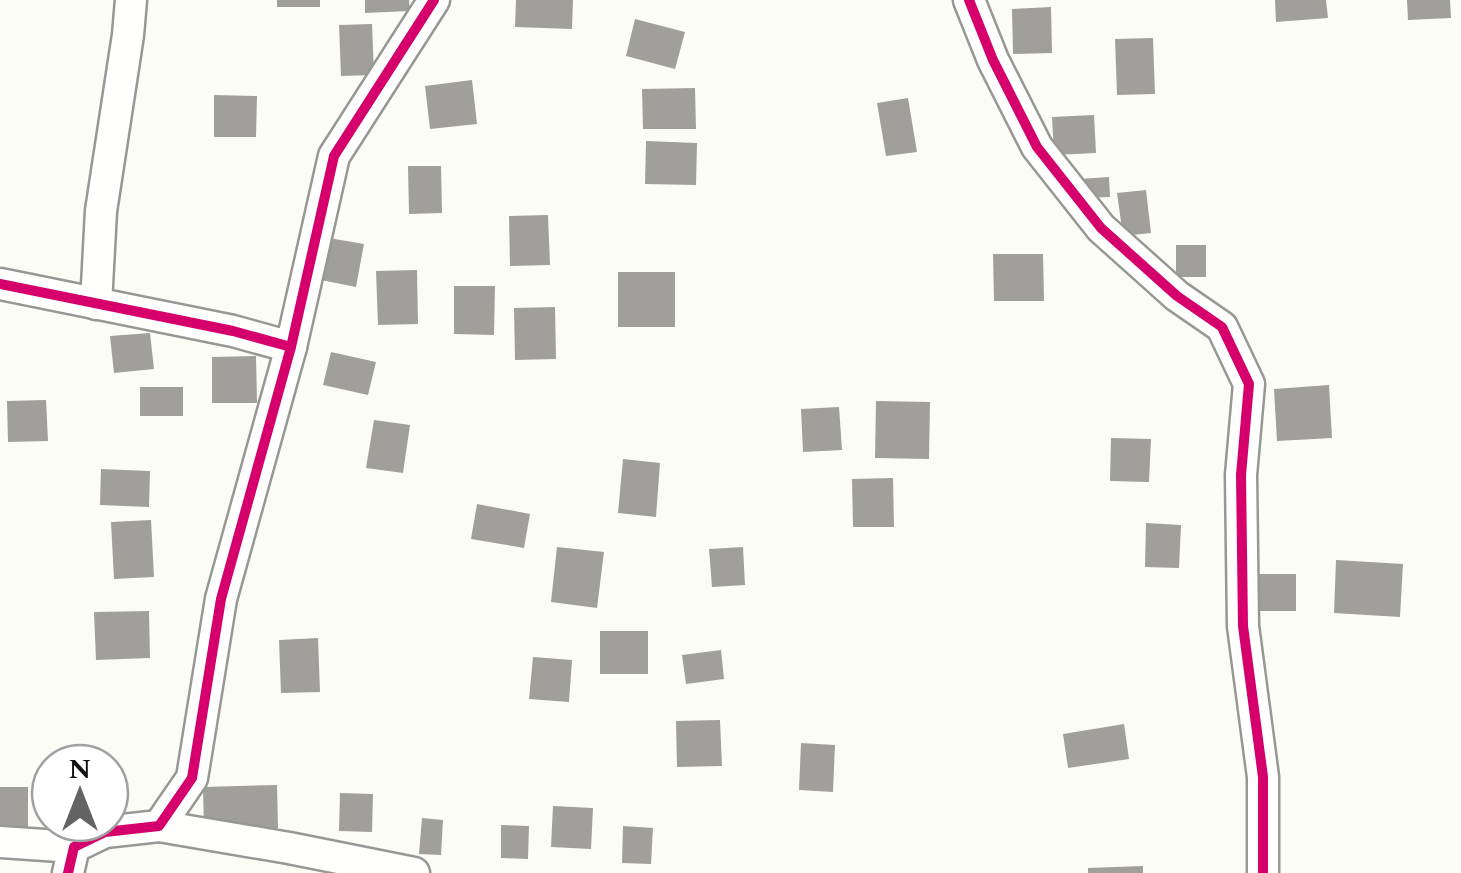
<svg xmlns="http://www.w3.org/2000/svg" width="1461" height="873" font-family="Spectral,serif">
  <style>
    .building { fill: #a09f9c }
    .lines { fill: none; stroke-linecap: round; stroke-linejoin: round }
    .minor-casing { stroke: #979795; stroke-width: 35 }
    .minor { stroke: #fffffe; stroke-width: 30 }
    .cycleway-casing { stroke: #fff; stroke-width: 16 }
    .cycleway { stroke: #d6006c; stroke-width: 10 }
  </style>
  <rect width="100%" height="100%" fill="#fcfcf7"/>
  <g class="building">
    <rect x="277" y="0" width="43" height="7"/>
    <polygon points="365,0 409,0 410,11 365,13"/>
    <polygon points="516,0 573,0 572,29 515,27"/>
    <polygon points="1275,0 1326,0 1328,18 1276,22"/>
    <polygon points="1407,0 1450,0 1451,18 1408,20"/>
    <polygon points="1051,7 1052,53 1013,54 1012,9"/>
    <polygon points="635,19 685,32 675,69 626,56"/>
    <polygon points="372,24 374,75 341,76 339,25"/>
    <polygon points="1153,38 1155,94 1117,95 1115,39"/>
    <polygon points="472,80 477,124 430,129 425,86"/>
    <polygon points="695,88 696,129 643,129 642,89"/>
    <polygon points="214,95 257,96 256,137 214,137"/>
    <polygon points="908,98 917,152 886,156 877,103"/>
    <polygon points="1094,115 1096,153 1054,155 1052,117"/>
    <polygon points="646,141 697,143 696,185 645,184"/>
    <polygon points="408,166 441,166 442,213 409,214"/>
    <polygon points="1109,177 1110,197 1081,198 1080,179"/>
    <polygon points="1146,190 1151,233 1123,236 1117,193"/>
    <polygon points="548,215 550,265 510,266 509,216"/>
    <polygon points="329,238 364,244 356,287 321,280"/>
    <rect x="1176" y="245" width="30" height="32"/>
    <polygon points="993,254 1043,254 1044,301 994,301"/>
    <polygon points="417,270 418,324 378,325 376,271"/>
    <rect x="618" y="272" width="57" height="55"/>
    <polygon points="454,286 495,286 494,335 454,334"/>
    <polygon points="555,307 556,359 515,360 514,308"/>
    <polygon points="150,333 154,369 114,373 110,336"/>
    <polygon points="331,352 376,362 368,395 323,385"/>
    <polygon points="256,356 257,403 212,403 212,357"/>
    <polygon points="1329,385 1332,438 1277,441 1274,389"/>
    <rect x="140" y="387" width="43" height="29"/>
    <polygon points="46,400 48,441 8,442 7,401"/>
    <polygon points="876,401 930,402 929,459 875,458"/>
    <polygon points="839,407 842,450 803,452 801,409"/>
    <polygon points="374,420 410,425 403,473 366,468"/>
    <polygon points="1111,438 1151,439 1149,482 1110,481"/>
    <polygon points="623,459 660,463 656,517 618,513"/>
    <polygon points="101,469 150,471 149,507 100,505"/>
    <polygon points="893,478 894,527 853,527 852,479"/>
    <polygon points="477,504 530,514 524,548 471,539"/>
    <polygon points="151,520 154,577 114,579 111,522"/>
    <polygon points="1146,523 1181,525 1179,568 1145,567"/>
    <polygon points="557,547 604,552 597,608 551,602"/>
    <polygon points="743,547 745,585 712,587 709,549"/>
    <polygon points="1336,560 1403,564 1400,617 1334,613"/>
    <rect x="1257" y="574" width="39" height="37"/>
    <polygon points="149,611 150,658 96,660 94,612"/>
    <rect x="600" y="631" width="48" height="43"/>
    <polygon points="318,638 320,692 281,693 279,640"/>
    <polygon points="721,650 724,679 686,684 682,655"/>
    <polygon points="533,657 572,660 569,702 529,699"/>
    <polygon points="720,720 722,766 677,767 676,721"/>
    <polygon points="1124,724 1129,759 1068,768 1063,734"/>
    <polygon points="801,743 835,745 833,792 799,790"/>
    <polygon points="277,785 278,828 204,830 203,787"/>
    <rect x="0" y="787" width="28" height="47"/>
    <polygon points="340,793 373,794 372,832 339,831"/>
    <polygon points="553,806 593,808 591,849 551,847"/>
    <polygon points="422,818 443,820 441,855 419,854"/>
    <polygon points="501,825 529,826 528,859 501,858"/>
    <polygon points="623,826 653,828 651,864 622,863"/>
    <polygon points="1143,866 1143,873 1088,873 1088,868"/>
  </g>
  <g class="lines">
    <defs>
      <g id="minor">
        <polyline points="969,0 993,60 1037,147 1101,228 1177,296 1222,327 1249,384 1241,475 1243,626 1263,777 1263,873"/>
        <polyline points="0,284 233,331 291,347 334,156 434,0"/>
        <polyline points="96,304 101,211 128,35 131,0"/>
        <polyline points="159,826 289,848 414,873"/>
        <polyline points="0,842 74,847"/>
        <polyline points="68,873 74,847 105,832 159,826 192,778 221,599 291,347"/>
      </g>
    </defs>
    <use href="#minor" class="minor-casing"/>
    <use href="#minor" class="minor"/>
    <defs>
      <g id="cycleway">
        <polyline points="969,0 993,60 1037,147 1101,228 1177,296 1222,327 1249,384 1241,475 1243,626 1263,777 1263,873"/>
        <polyline points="0,284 233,331 291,347 334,156 434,0"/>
        <polyline points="68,873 74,847 105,832 159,826 192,778 221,599 291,347"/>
      </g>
    </defs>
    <use href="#cycleway" class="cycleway-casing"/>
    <use href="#cycleway" class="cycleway"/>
  </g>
  <g transform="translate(80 793)"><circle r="48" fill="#ffffff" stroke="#a0a0a0" stroke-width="2.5"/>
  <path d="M0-8L18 38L0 25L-18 38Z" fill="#636362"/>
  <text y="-15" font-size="28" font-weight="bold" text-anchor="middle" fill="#111111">N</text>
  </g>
</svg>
